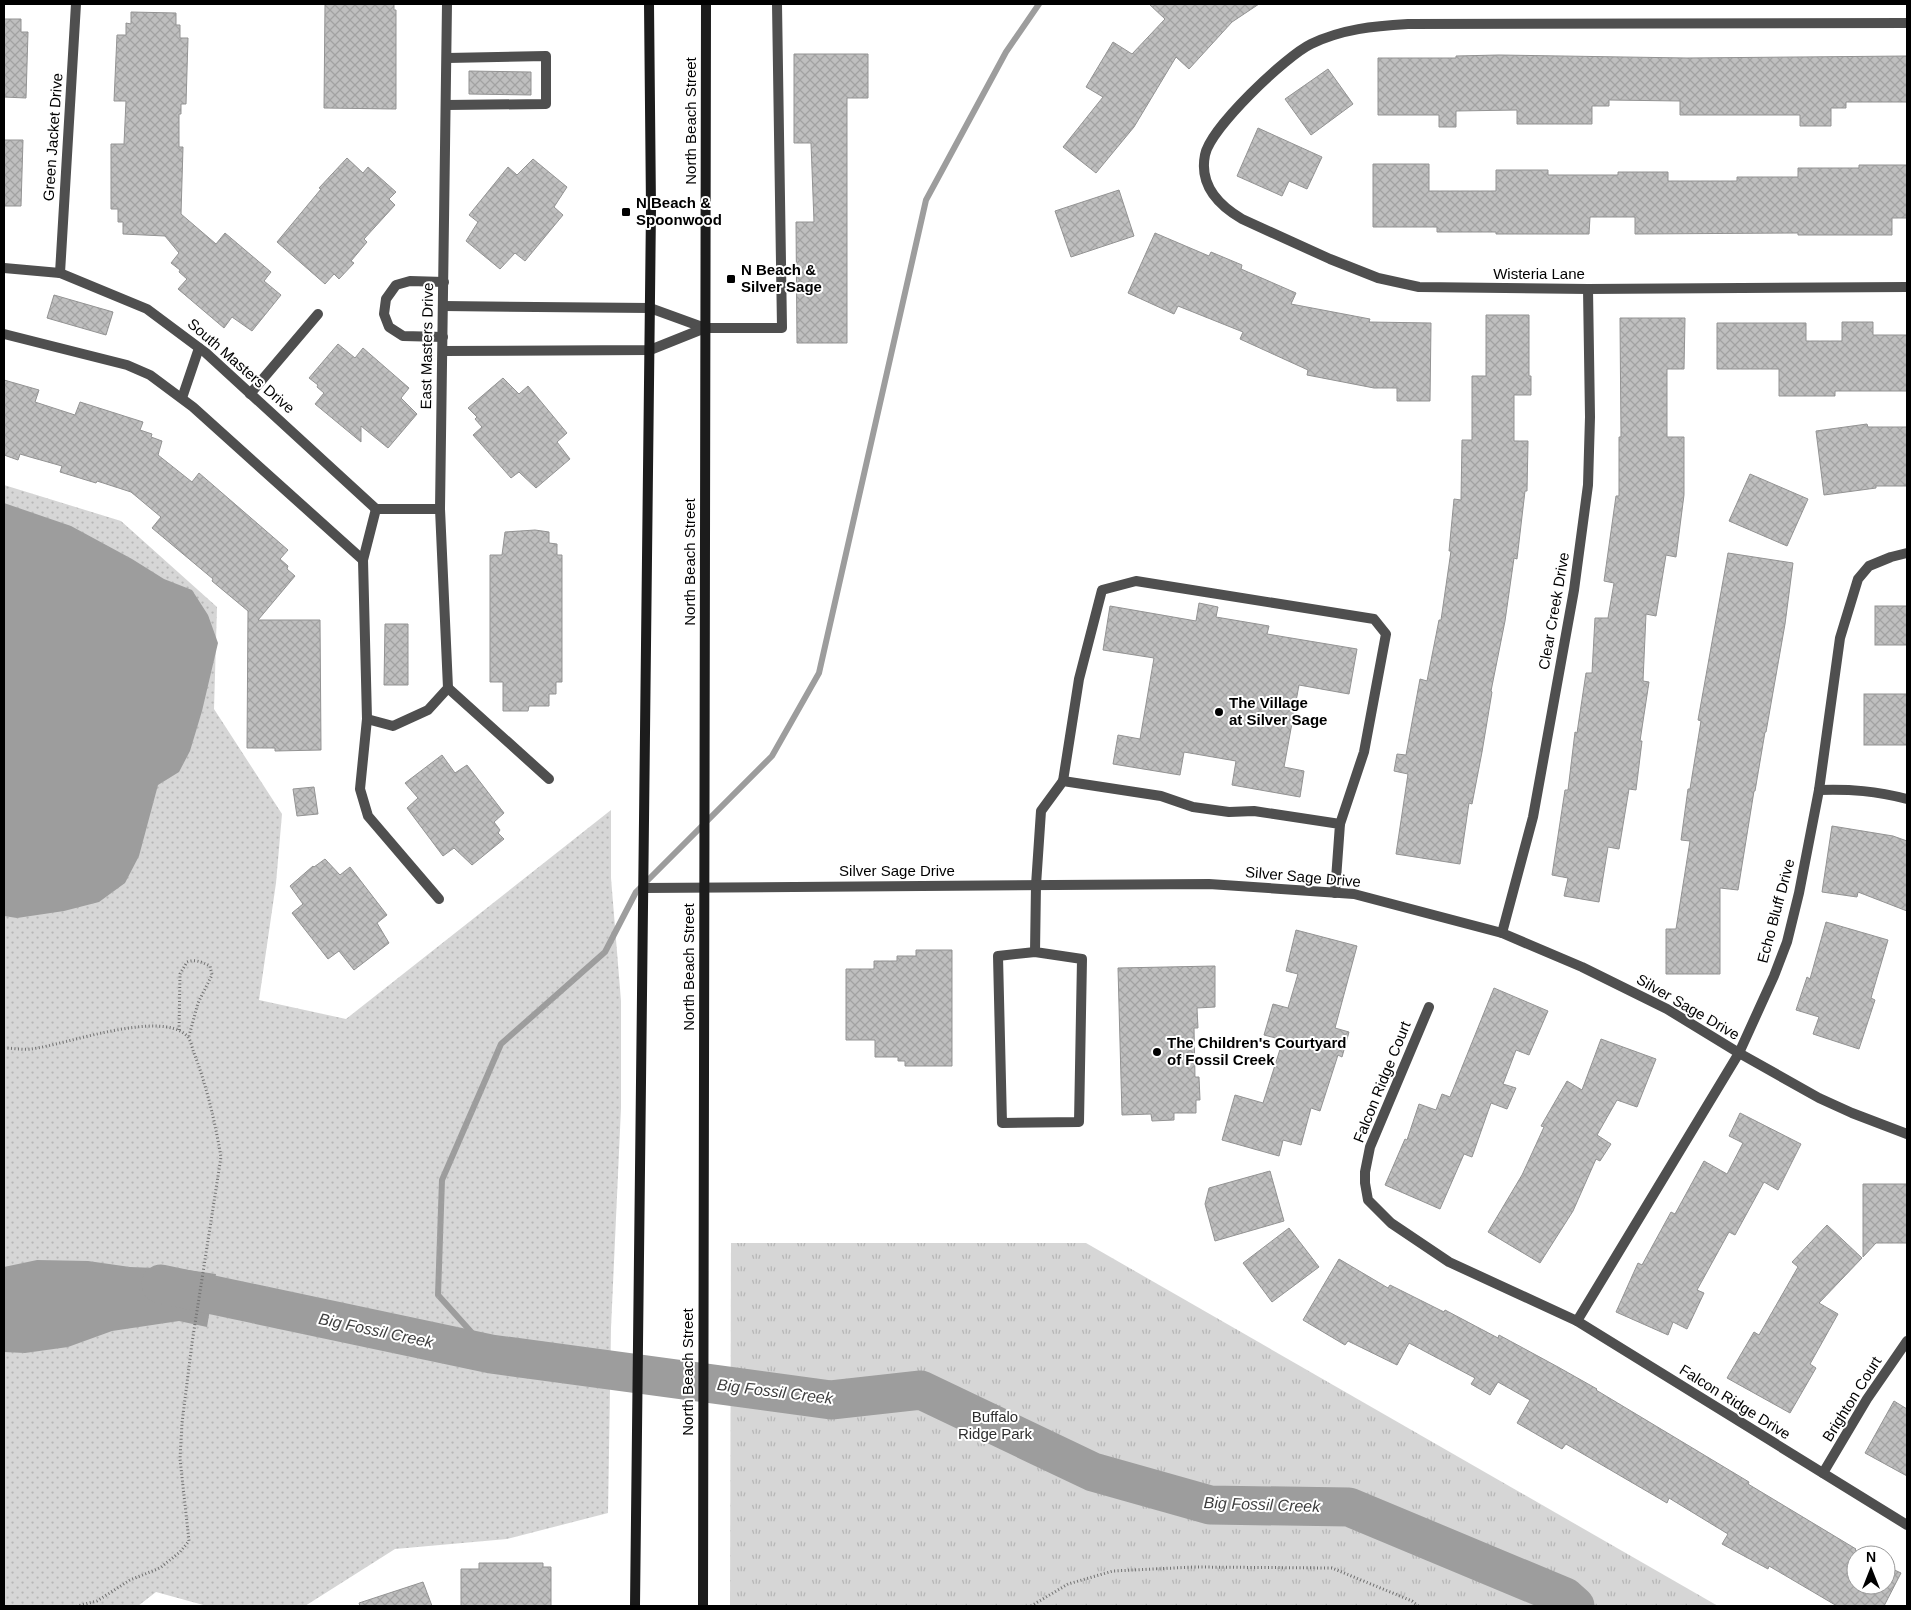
<svg xmlns="http://www.w3.org/2000/svg" width="1911" height="1610" font-family="Helvetica,sans-serif">
  <style>
    .grass { fill: url(#grass-dots) }
    .park { fill: url(#park-tufts) }
    .water { fill: #9d9d9d }
    .lines { fill: none; stroke-linecap: round; stroke-linejoin: round }
    .stream { stroke: #9d9d9d; stroke-width: 6 }
    .river { stroke: #9d9d9d; stroke-width: 39 }
    .building { fill: url(#building-cross-hatch); stroke: #939393 }
    .path { stroke: #717171; stroke-width: 3; stroke-dasharray: 1 2.5; stroke-linecap: butt }
    .service { stroke: #4f4f4f; stroke-width: 10 }
    .minor { stroke: #4f4f4f; stroke-width: 10 }
    .tertiary { stroke: #4f4f4f; stroke-width: 10 }
    .secondary { stroke: #1c1c1c; stroke-width: 10 }
    .poi-dot { fill: #000; stroke: #fff; stroke-width: 2 }
    .labels { text-anchor: middle; stroke-width: 4; stroke-linejoin: round; paint-order: stroke }
    .street-label { font-size: 15px; fill: #000; stroke: #fff }
    .poi-label { font-size: 15px; font-weight: bold; fill: #000; stroke: #fff; text-anchor: start }
    .park-label { font-size: 15px; fill: #2d2d2d; stroke: #fff }
    .water-label { font-size: 16px; font-style: italic; fill: #3e3e3e; stroke: #fff }
  </style>
  <defs>
    <pattern id="grass-dots" width="8" height="8" patternUnits="userSpaceOnUse" patternTransform="scale(1.25)"><rect width="8" height="8" fill="#d6d6d6"/><path d="M2 2h.1M6 6h.1" fill="none" stroke="#b6b6b6" stroke-width="1.8" stroke-linecap="round"/></pattern>
    <pattern id="park-tufts" width="24" height="20" patternUnits="userSpaceOnUse" patternTransform="scale(1.25)"><rect width="24" height="20" fill="#d6d6d6"/><path d="M3 7l-1-3M5 7V3M7 7l1-3M15 17l-1-3M17 17v-4M19 17l1-3" fill="none" stroke="#b6b6b6"/></pattern>
    <pattern id="building-cross-hatch" width="8" height="8" patternUnits="userSpaceOnUse" patternTransform="scale(1.25)"><rect width="8" height="8" fill="#bfbfbf"/><path d="M0 0l8 8M0 8l8-8" fill="none" stroke="#a2a2a2"/></pattern>
  </defs>
  <rect width="100%" height="100%" fill="#fff"/>
  <polygon class="grass" points="4,485 121,521 217,607 214,709 282,814 276,883 259,1000 346,1019 611,810 611,878 621,1001 621,1108 611,1328 608,1513 507,1539 395,1549 305,1606 207,1606 156,1592 138,1606 4,1606"/>
  <polygon class="park" points="731,1243 1086,1243 1718,1606 730,1606"/>
  <g class="water">
    <polygon points="4,503 71,526 132,559 164,579 192,590 208,615 218,643 202,711 190,751 179,772 158,785 139,856 125,883 99,902 64,911 17,918 4,916"/>
    <polygon points="37,1260 88,1261 130,1267 181,1269 216,1274 207,1327 179,1321 112,1331 68,1347 25,1353 4,1352 4,1267"/>
  </g>
  <g class="lines">
    <polyline class="stream" points="491,1354 438,1295 442,1180 501,1044 605,952 636,892 772,756 819,673 926,200 1006,52 1039,4"/>
    <polyline class="river" points="161,1284 491,1354 831,1400 921,1390 1093,1472 1210,1505 1349,1507 1565,1597 1575,1606"/>
  </g>
  <g class="building">
    <polygon points="325,4 394,4 394,10 396,10 396,109 324,108"/>
    <polygon points="1149,4 1259,4 1232,22 1189,69 1176,57 1134,127 1096,173 1063,147 1103,97 1086,87 1113,42 1132,54 1165,19"/>
    <polygon points="131,12 176,13 176,25 180,25 180,38 188,38 186,104 181,104 181,114 179,114 179,147 183,147 181,214 216,244 225,233 271,272 264,281 281,295 252,331 232,317 224,328 178,289 187,279 179,272 180,270 171,263 179,253 165,236 123,234 123,222 118,222 118,209 111,209 111,144 124,144 126,101 114,101 117,35 126,35 126,23 131,24"/>
    <polygon points="4,19 21,19 21,32 28,32 26,98 4,97"/>
    <polygon points="794,54 868,54 868,98 847,98 847,343 797,343 796,222 814,222 811,143 794,143"/>
    <polygon points="1499,55 1687,58 1907,56 1907,102 1846,102 1846,108 1831,108 1831,126 1800,126 1800,115 1680,115 1680,101 1609,100 1609,106 1592,106 1592,124 1517,124 1517,110 1456,111 1456,127 1439,127 1439,115 1378,115 1378,58 1456,58 1456,56"/>
    <polygon points="1328,69 1353,104 1311,135 1285,99"/>
    <polygon points="469,71 531,72 531,95 469,94"/>
    <polygon points="1258,128 1322,157 1307,189 1289,181 1282,196 1237,176"/>
    <polygon points="4,140 23,140 21,206 4,206"/>
    <polygon points="347,158 363,173 368,167 396,192 389,199 395,205 364,239 367,242 351,261 354,263 339,279 334,274 325,284 277,242 321,189 319,188"/>
    <polygon points="533,159 567,187 554,207 563,215 525,261 515,253 500,269 466,241 478,222 469,215 508,167 517,175"/>
    <polygon points="1373,164 1429,164 1429,191 1496,191 1496,170 1548,170 1548,175 1618,175 1618,172 1668,172 1668,181 1737,181 1737,177 1798,177 1798,168 1859,168 1859,165 1907,165 1907,218 1892,218 1892,235 1798,235 1798,233 1635,234 1635,217 1590,217 1589,234 1496,234 1496,232 1437,232 1437,227 1373,227"/>
    <polygon points="1119,190 1134,236 1071,257 1055,211"/>
    <polygon points="1155,233 1209,256 1211,252 1242,265 1241,269 1296,293 1291,304 1370,319 1369,322 1431,323 1430,401 1397,401 1397,388 1374,388 1307,375 1308,370 1240,339 1243,332 1178,306 1174,314 1128,293"/>
    <polygon points="54,295 113,312 106,335 47,318"/>
    <polygon points="1486,315 1529,315 1529,376 1531,376 1531,395 1514,395 1514,441 1528,441 1527,491 1525,491 1517,559 1514,558 1505,621 1491,691 1492,692 1482,752 1472,804 1469,803 1460,864 1396,854 1408,774 1394,771 1397,754 1406,755 1420,679 1427,681 1439,620 1441,620 1451,551 1449,551 1454,499 1461,500 1462,440 1472,440 1472,376 1486,376"/>
    <polygon points="1620,318 1685,318 1684,369 1667,369 1667,437 1684,437 1684,495 1676,557 1666,555 1656,616 1646,614 1643,681 1649,682 1640,741 1642,741 1636,790 1629,789 1619,849 1608,847 1599,902 1564,896 1568,878 1552,875 1565,790 1568,790 1575,732 1577,733 1586,673 1592,673 1595,618 1608,618 1614,583 1604,581 1616,496 1619,496 1619,437 1621,437"/>
    <polygon points="1842,322 1873,322 1873,335 1907,335 1907,391 1835,391 1835,396 1779,396 1779,369 1717,369 1717,323 1806,323 1806,341 1842,341"/>
    <polygon points="338,344 355,358 363,348 409,388 401,398 417,414 388,448 361,426 361,442 315,404 324,393 317,387 318,385 309,378"/>
    <polygon points="503,378 519,394 528,386 567,433 557,442 570,459 536,488 519,472 511,478 473,435 482,427 475,419 477,417 468,408"/>
    <polygon points="4,380 39,390 35,402 75,415 80,402 143,422 140,430 152,434 151,437 162,441 158,455 192,482 199,473 288,550 280,559 288,566 287,569 295,576 258,620 320,620 321,750 275,751 275,748 247,748 248,611 212,581 213,579 152,528 161,517 131,492 97,481 96,483 60,472 62,466 30,457 20,454 18,460 4,455"/>
    <polygon points="1867,424 1868,427 1907,427 1907,486 1876,486 1876,488 1824,495 1816,431"/>
    <polygon points="1750,474 1808,499 1787,546 1729,521"/>
    <polygon points="535,530 549,532 549,543 557,544 557,555 562,555 562,682 556,682 556,694 549,694 549,706 529,706 528,711 503,711 503,682 490,682 490,555 502,555 505,532"/>
    <polygon points="1728,553 1793,563 1785,624 1766,732 1765,732 1755,791 1754,791 1738,890 1720,888 1720,974 1666,974 1666,929 1676,929 1690,841 1681,840 1688,789 1690,789 1701,721 1698,720"/>
    <polygon points="1199,603 1218,607 1216,617 1269,626 1267,634 1357,649 1349,694 1299,685 1284,767 1304,771 1300,797 1232,785 1236,761 1184,752 1180,775 1113,764 1118,735 1140,739 1154,658 1103,650 1110,606 1196,621"/>
    <rect x="1875" y="606" width="32" height="39"/>
    <polygon points="385,624 408,624 408,685 384,685"/>
    <rect x="1864" y="694" width="43" height="51"/>
    <polygon points="442,755 455,773 467,765 504,813 494,822 500,830 498,833 504,839 472,865 454,848 443,856 407,808 418,798 405,783"/>
    <polygon points="314,787 318,814 297,816 293,789"/>
    <polygon points="1832,826 1893,836 1907,841 1907,911 1858,892 1857,897 1822,892"/>
    <polygon points="325,859 340,875 350,867 387,915 377,923 389,943 354,970 339,951 328,959 292,913 303,904 290,886 313,866 314,867"/>
    <polygon points="1826,922 1888,940 1871,998 1875,1000 1859,1049 1813,1034 1819,1017 1796,1010 1807,977 1810,979"/>
    <polygon points="1296,930 1357,946 1335,1028 1349,1032 1342,1057 1338,1055 1320,1111 1311,1108 1301,1145 1283,1140 1279,1156 1222,1140 1235,1095 1263,1103 1283,1040 1264,1035 1273,1004 1288,1008 1298,974 1286,971"/>
    <polygon points="916,950 952,950 952,1066 905,1066 905,1061 898,1061 898,1057 875,1057 875,1040 846,1040 846,969 874,969 874,961 897,961 897,956 916,956"/>
    <polygon points="1215,966 1215,1007 1197,1008 1198,1028 1194,1028 1195,1077 1199,1077 1200,1100 1196,1100 1196,1113 1174,1113 1174,1120 1152,1121 1151,1114 1122,1115 1118,968"/>
    <polygon points="1494,988 1548,1011 1529,1055 1516,1050 1503,1084 1516,1088 1507,1109 1491,1103 1472,1157 1464,1154 1440,1209 1385,1185 1405,1139 1407,1140 1419,1104 1436,1110 1442,1094 1450,1097"/>
    <polygon points="1601,1039 1656,1059 1637,1107 1617,1100 1597,1135 1611,1144 1600,1161 1596,1159 1573,1211 1540,1263 1488,1232 1522,1175 1544,1127 1541,1126 1567,1081 1582,1090"/>
    <polygon points="1740,1113 1801,1144 1778,1190 1764,1182 1735,1235 1729,1232 1697,1290 1704,1293 1687,1329 1673,1322 1668,1335 1616,1312 1638,1263 1642,1265 1671,1212 1675,1214 1704,1161 1727,1174 1743,1143 1729,1136"/>
    <polygon points="1270,1171 1284,1221 1215,1241 1205,1204 1209,1188"/>
    <polygon points="1863,1184 1907,1184 1907,1243 1876,1243 1863,1257"/>
    <polygon points="1827,1225 1862,1258 1819,1303 1838,1314 1810,1364 1816,1368 1790,1413 1727,1378 1754,1332 1759,1335 1798,1267 1792,1262"/>
    <polygon points="1289,1228 1319,1267 1272,1302 1243,1263"/>
    <polygon points="1339,1259 1388,1288 1390,1285 1444,1312 1445,1310 1498,1338 1499,1335 1558,1367 1597,1389 1596,1390 1749,1482 1748,1484 1856,1549 1855,1550 1864,1555 1856,1555 1856,1585 1886,1585 1886,1566 1901,1573 1884,1606 1837,1606 1769,1566 1768,1569 1722,1544 1728,1534 1669,1498 1667,1503 1566,1444 1562,1449 1517,1423 1530,1400 1498,1382 1490,1395 1471,1384 1475,1378 1409,1343 1397,1365 1348,1341 1345,1345 1303,1320"/>
    <polygon points="1894,1401 1907,1409 1907,1476 1865,1453"/>
    <polygon points="479,1563 543,1563 543,1567 551,1567 551,1606 461,1606 461,1569 479,1569"/>
    <polygon points="423,1582 432,1606 360,1606 359,1603"/>
  </g>
  <g class="lines">
    <g class="path">
      <path d="M179,1030L180,974L187,962C195,959 202,962 210,966L212,975L198,1003L189,1036"/>
      <path d="M4,1048C13,1048 22,1050 31,1049C65,1045 161,1009 187,1036C191,1040 192,1048 194,1053C207,1087 215,1122 221,1157L192,1343L182,1423L180,1459L189,1541L180,1552L160,1568L130,1580L97,1601L77,1606"/>
      <polyline points="1031,1606 1068,1584 1113,1571 1194,1567 1332,1568 1412,1601 1418,1606"/>
    </g>
    <g class="service">
      <polyline points="446,105 546,104 546,56 447,58"/>
      <polyline points="705,328 782,328 777,4"/>
      <polyline points="443,337 403,336 389,327 384,314 386,299 396,285 410,281 444,282"/>
      <polyline points="250,394 318,314"/>
      <polyline points="182,398 199,348"/>
      <polyline points="1063,781 1079,679 1102,590 1136,581 1374,619 1386,634 1364,752 1340,824"/>
      <polyline points="1035,952 1082,959 1079,1122 1002,1123 998,956 1035,952 1036,885 1041,811 1063,781 1161,796 1193,807 1229,812 1254,811 1340,824 1335,893"/>
    </g>
    <g class="minor">
      <path d="M1907,23L1408,24C1374,26 1342,29 1311,44C1286,56 1210,128 1205,155C1199,185 1218,205 1242,219L1330,259L1378,278L1419,287L1588,289L1907,287"/>
      <polyline points="4,268 60,273 147,309 206,353 376,509 440,509"/>
      <polyline points="60,273 76,4"/>
      <polyline points="443,306 650,308 705,328"/>
      <polyline points="4,334 127,365 150,375 193,407 363,560"/>
      <polyline points="443,351 650,350 705,328"/>
      <polyline points="376,509 363,560 367,719 360,789 368,816 439,899"/>
      <polyline points="448,688 549,779"/>
      <polyline points="367,719 393,726 428,710 448,688 440,509 447,4"/>
      <path d="M1819,790C1851,789 1876,791 1907,799"/>
      <polyline points="1502,933 1533,817 1574,590 1588,485 1590,417 1588,289"/>
      <polyline points="1429,1007 1370,1147 1365,1172 1365,1183 1368,1200 1391,1223 1449,1262 1577,1321 1907,1525"/>
      <polyline points="1577,1321 1739,1053 1774,976 1787,942 1799,893 1819,790 1840,638 1858,579 1869,566 1891,557 1907,553"/>
      <polyline points="1823,1473 1867,1399 1907,1341"/>
    </g>
    <polyline class="tertiary" points="643,888 1209,884 1354,894 1502,933 1582,967 1667,1009 1739,1053 1819,1098 1852,1113 1907,1134"/>
    <g class="secondary">
      <polyline points="635,1606 651,209 649,4"/>
      <polyline points="703,1606 706,4"/>
    </g>
  </g>
  <g class="poi-dot">
    <rect x="621" y="207" width="10" height="10" rx="2.5"/>
    <rect x="726" y="274" width="10" height="10" rx="2.5"/>
    <circle cx="1219" cy="712" r="5"/>
    <circle cx="1157" cy="1052" r="5"/>
  </g>
  <g class="labels">
    <g class="street-label">
      <text transform="translate(691 121) rotate(-90)" y="5">North Beach Street</text>
      <text transform="translate(53 137) rotate(-86)" y="5">Green Jacket Drive</text>
      <text x="1539" y="279">Wisteria Lane</text>
      <text transform="translate(427 346) rotate(-89)" y="5">East Masters Drive</text>
      <text transform="translate(241 366) rotate(41)" y="5">South Masters Drive</text>
      <text transform="translate(690 562) rotate(-90)" y="5">North Beach Street</text>
      <text transform="translate(1554 611) rotate(-80)" y="5">Clear Creek Drive</text>
      <text x="897" y="876">Silver Sage Drive</text>
      <text transform="translate(1303 877) rotate(5)" y="5">Silver Sage Drive</text>
      <text transform="translate(1776 911) rotate(-75)" y="5">Echo Bluff Drive</text>
      <text transform="translate(689 967) rotate(-90)" y="5">North Beach Street</text>
      <text transform="translate(1688 1007) rotate(30)" y="5">Silver Sage Drive</text>
      <text transform="translate(1382 1082) rotate(-68)" y="5">Falcon Ridge Court</text>
      <text transform="translate(688 1372) rotate(-90)" y="5">North Beach Street</text>
      <text transform="translate(1852 1399) rotate(-58)" y="5">Brighton Court</text>
      <text transform="translate(1735 1402) rotate(32)" y="5">Falcon Ridge Drive</text>
    </g>
    <g class="poi-label">
      <text x="636" y="208">N Beach &amp;<tspan x="636" dy="17">Spoonwood</tspan></text>
      <text x="741" y="275">N Beach &amp;<tspan x="741" dy="17">Silver Sage</tspan></text>
      <text x="1229" y="708">The Village<tspan x="1229" dy="17">at Silver Sage</tspan></text>
      <text x="1167" y="1048">The Children's Courtyard<tspan x="1167" dy="17">of Fossil Creek</tspan></text>
    </g>
    <g class="park-label">
      <text x="995" y="1422">Buffalo<tspan x="995" dy="17">Ridge Park</tspan></text>
    </g>
    <g class="water-label">
      <text transform="translate(376 1330) rotate(12)" y="6">Big Fossil Creek</text>
      <text transform="translate(775 1391) rotate(7)" y="6">Big Fossil Creek</text>
      <text transform="translate(1262 1504) rotate(2)" y="6">Big Fossil Creek</text>
    </g>
  </g>
  <rect width="1911" height="1610" fill="none" stroke="#000000" stroke-width="10"/>
  <g transform="translate(1871 1570)"><circle r="24" fill="#ffffff" stroke="#999999"/>
  <path d="M0-4L9 19L0 12L-9 19Z" fill="#000000"/>
  <text y="-8" font-size="14" font-weight="bold" text-anchor="middle" fill="#000000">N</text>
  </g>
</svg>
